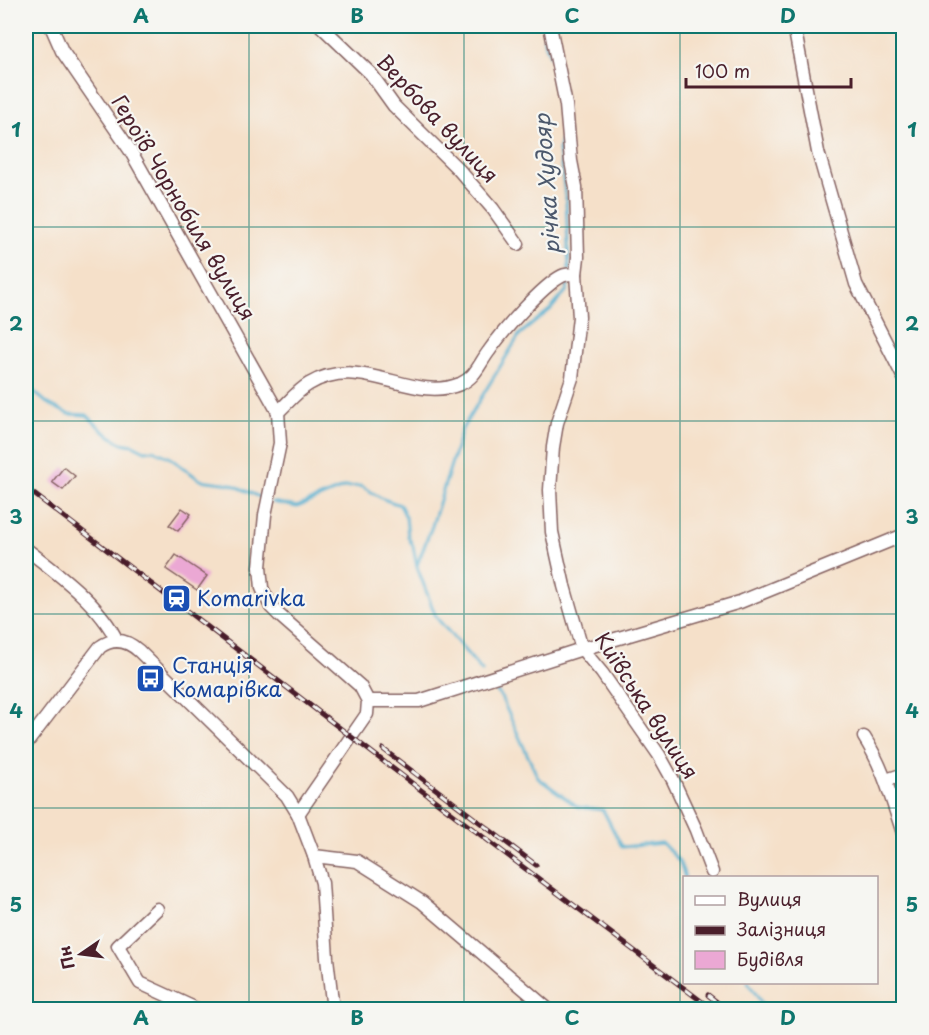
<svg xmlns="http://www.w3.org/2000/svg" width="929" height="1035" font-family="'Playpen Sans',sans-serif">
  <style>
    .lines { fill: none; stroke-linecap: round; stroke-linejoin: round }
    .stream { stroke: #50adce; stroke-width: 3 }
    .building { fill: #eba8d4 }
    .minor-casing { stroke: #866362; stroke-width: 15 }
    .minor { stroke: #fff; stroke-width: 12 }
    .rail-casing { stroke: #4a1f2b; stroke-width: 5 }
    .rail { stroke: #f6f6f2; stroke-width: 3; stroke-dasharray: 9; stroke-linecap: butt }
    .grid { fill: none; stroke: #0f766e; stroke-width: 1.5; stroke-opacity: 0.55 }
    .labels { text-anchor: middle; stroke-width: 4.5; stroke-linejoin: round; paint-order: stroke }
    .street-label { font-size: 21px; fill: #4a1f2b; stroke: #f6f6f2 }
    .transit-label { font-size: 21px; fill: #164399; stroke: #f6f6f2; text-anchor: start }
    .water-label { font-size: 22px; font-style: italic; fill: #4c586c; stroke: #f6f6f2 }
    .neatline { fill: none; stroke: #0f766e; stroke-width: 2 }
    .grid-label { font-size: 20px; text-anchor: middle; font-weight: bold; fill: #0f766e }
  </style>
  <rect width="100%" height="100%" fill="#f6f6f2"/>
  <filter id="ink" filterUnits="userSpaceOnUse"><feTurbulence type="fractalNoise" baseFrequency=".0167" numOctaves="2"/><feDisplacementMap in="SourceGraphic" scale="12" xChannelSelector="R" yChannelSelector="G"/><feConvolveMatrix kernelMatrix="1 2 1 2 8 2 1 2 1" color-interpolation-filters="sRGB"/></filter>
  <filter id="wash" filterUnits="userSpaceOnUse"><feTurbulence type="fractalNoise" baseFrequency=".008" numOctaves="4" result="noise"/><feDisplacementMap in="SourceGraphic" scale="24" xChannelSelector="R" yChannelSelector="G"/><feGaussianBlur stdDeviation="1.35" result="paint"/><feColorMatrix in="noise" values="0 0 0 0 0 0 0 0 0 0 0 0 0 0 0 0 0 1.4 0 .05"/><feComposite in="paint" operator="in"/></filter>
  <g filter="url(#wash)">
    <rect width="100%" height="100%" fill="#f5e0c9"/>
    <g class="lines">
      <g class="stream">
        <polyline points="545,30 544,40 550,56"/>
        <polyline points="556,83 562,120"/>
        <polyline points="563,133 559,149 566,200 569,270"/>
        <polyline points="26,385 47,403 68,414 87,415 103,431 121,443 133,445 145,451 153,450 169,457 200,480 231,484 266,500"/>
        <polyline points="272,502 297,507 345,487 361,486 383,499 400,505 406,517 408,537 413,546 417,567 436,617 482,671"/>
        <polyline points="417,565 432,526 462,429 520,334 551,309 567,290 568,282"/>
        <polyline points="493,686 501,697 538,778 578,807 603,810 622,847 662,843 680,862 685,878"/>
        <polyline points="748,982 766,1010"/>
      </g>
    </g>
    <g id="blocks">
      <g class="building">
        <polygon points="64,467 75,476 63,490 52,482"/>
        <polygon points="182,508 191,514 178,531 169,525"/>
        <polygon points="176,555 207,576 197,590 166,569"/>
      </g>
    </g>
  </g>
  <g filter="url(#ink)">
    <use href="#blocks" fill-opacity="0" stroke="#866362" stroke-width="1.5"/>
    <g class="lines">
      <defs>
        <g id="minor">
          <polyline points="51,26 62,51 130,150 278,412 280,443 265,515 260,567 262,588 271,607 279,615 360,686 368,701 367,714 298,814"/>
          <polyline points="321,26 371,74 394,106 459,170 493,209 518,244"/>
          <polyline points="550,26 566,105 571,161 576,187 578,257 576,274 579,317 572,378 557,423 553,447 550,490 552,532 564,586 582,649 602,673 659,755 673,780 696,830 712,872"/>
          <polyline points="794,26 818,152 856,284 904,378"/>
          <path d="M278,412C288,403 297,391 309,384C363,352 411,404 460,384C476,377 479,364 489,351C502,332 542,286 562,276C566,274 572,274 576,274"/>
          <path d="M26,549C57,573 100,604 117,641"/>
          <polyline points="368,701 419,701 582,649 740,602 904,535"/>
          <path d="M864,737C884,768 892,801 904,836"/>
          <path d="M26,744L100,647C114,637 127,640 139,651L287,796L298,814L314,856L322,883L327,958L333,1010"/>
          <polyline points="886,780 904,774"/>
          <polyline points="314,856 357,861 422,902 549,1010"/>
          <polyline points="157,909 118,946 140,983 199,1010"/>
        </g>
      </defs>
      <use href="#minor" class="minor-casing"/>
      <use href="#minor" class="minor"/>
      <defs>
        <g id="rail">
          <polyline points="26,488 417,787 713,1010"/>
          <polyline points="383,749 536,865"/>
          <polyline points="708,995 727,1010"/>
        </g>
      </defs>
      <use href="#rail" class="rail-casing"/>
      <use href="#rail" class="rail"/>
    </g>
  </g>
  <path class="grid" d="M249,26V1010M464,26V1010M680,26V1010M26,227H904M26,421H904M26,614H904M26,808H904"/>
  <defs>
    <symbol id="station-square" viewBox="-11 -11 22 22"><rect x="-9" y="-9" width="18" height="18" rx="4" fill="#1a4fb4" stroke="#f6f6f2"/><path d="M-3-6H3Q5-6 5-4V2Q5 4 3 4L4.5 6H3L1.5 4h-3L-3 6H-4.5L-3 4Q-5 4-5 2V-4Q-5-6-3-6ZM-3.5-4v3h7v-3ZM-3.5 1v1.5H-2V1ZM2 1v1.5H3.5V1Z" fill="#fff"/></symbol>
    <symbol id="bus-square" viewBox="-11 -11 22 22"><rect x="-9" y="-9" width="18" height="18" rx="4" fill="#1a4fb4" stroke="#f6f6f2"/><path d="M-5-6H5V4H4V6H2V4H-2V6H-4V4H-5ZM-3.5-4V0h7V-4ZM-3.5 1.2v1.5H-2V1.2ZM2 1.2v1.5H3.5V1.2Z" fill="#fff"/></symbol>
  </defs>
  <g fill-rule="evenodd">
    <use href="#station-square" x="160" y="582" width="33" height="33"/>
    <use href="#bus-square" x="134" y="662" width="33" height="33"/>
  </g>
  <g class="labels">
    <g class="street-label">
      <text transform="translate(437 119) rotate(47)" y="7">Вербова вулиця</text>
      <text transform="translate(183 208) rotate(59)" y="7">Героїв Чорнобиля вулиця</text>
      <text transform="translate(646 706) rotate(57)" y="7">Київська вулиця</text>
    </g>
    <g class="transit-label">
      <text x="197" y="606">Komarivka</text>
      <text x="172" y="673">Станція<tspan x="172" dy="24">Комарівка</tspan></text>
    </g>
    <g class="water-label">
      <text transform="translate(547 184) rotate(-94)" y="8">річка Худояр</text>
    </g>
  </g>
  <rect width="929" height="1035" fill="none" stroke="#f6f6f2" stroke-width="66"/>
  <rect x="683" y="876" width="195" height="108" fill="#f6f6f2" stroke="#b1a0a2" stroke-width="1.5"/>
  <rect x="695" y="896" width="30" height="9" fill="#ffffff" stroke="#b1a0a2" stroke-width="1.5"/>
  <text x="737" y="906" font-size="18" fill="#4a1f2b">Вулиця</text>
  <rect x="695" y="926" width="30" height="9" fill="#4a1f2b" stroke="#b1a0a2" stroke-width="1.5"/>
  <text x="737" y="936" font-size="18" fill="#4a1f2b">Залізниця</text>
  <rect x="695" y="951" width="30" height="18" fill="#eba8d4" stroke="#b1a0a2" stroke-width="1.5"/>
  <text x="737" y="966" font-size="18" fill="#4a1f2b">Будівля</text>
  <g transform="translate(81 954) rotate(256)" stroke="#f6f6f2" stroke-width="4.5" paint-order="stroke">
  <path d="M0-4.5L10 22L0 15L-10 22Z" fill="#4a1f2b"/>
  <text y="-9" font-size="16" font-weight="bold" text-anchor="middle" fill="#4a1f2b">Пн</text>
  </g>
  <path d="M686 78v9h165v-9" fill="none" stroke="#4a1f2b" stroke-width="3"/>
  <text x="695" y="78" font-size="18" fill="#4a1f2b" stroke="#f6f6f2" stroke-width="4.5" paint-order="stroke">100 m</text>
  <rect x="33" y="33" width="863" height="969" class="neatline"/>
  <g class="grid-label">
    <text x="141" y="23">A</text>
    <text x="357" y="23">B</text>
    <text x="572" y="23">C</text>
    <text x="788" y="23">D</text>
    <text x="16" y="137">1</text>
    <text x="912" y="137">1</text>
    <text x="16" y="331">2</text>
    <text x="912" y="331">2</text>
    <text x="16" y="524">3</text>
    <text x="912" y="524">3</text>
    <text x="16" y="718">4</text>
    <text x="912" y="718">4</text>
    <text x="16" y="912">5</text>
    <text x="912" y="912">5</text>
    <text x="141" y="1025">A</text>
    <text x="357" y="1025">B</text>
    <text x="572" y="1025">C</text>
    <text x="788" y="1025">D</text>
  </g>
</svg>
